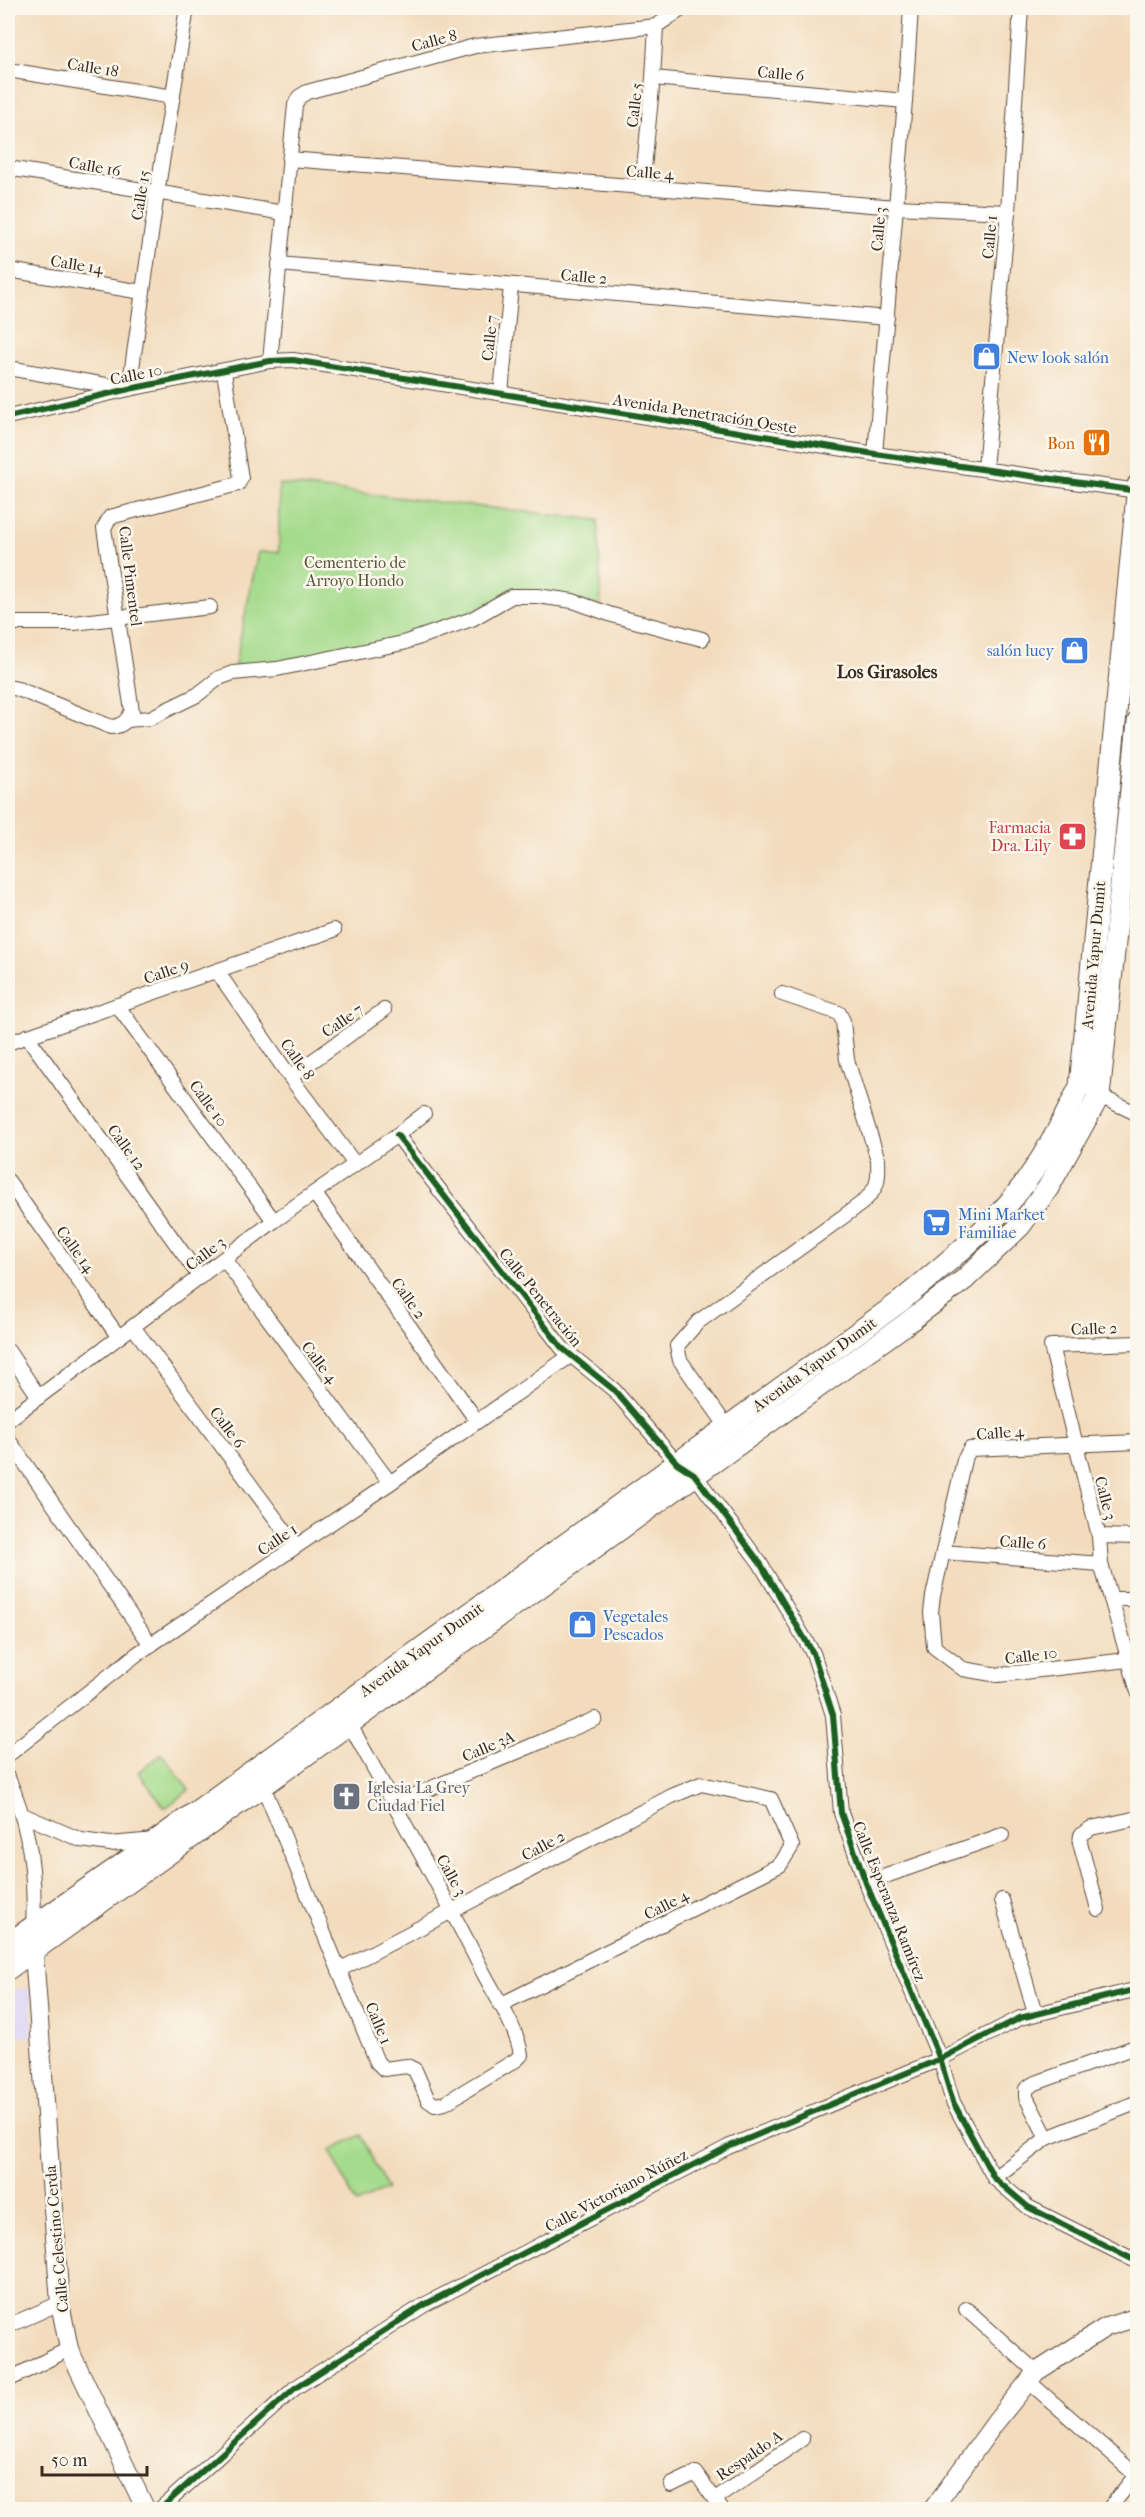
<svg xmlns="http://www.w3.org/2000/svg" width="1145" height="2517" font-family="'IM FELL French Canon',serif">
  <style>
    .built { fill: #dcd5f6 }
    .green { fill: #a4db8c; stroke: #708255; stroke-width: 1.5 }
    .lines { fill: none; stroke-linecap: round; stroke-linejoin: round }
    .street-casing { stroke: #574536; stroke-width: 16 }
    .secondary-casing { stroke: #574536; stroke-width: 20 }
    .primary-casing { stroke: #574536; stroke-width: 23 }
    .street { stroke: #fff; stroke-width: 14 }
    .secondary { stroke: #fff; stroke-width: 18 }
    .primary { stroke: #fff; stroke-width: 21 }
    .cycleway-casing { stroke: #fbf7ec; stroke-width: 10 }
    .cycleway { stroke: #1b5e20; stroke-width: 6 }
    .labels { text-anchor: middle; stroke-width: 5; stroke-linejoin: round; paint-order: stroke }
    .street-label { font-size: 16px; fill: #3b2a1e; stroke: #fbf7ec }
    .shop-label { font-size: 16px; fill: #366cbe; stroke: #fbf7ec; text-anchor: start }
    .food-label { font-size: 16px; fill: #c56008; stroke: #fbf7ec; text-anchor: end }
    .park-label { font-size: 16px; fill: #55563a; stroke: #fbf7ec }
    .health-label { font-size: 16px; fill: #be3a42; stroke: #fbf7ec; text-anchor: end }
    .worship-label { font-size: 16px; fill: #5b616d; stroke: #fbf7ec; text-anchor: start }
    .neighbourhood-label { font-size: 18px; font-weight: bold; fill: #3b2a1e; stroke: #fbf7ec }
  </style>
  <rect width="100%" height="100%" fill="#fbf7ec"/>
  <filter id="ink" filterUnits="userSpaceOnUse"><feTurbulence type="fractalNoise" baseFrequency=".0167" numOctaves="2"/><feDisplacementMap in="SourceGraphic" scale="12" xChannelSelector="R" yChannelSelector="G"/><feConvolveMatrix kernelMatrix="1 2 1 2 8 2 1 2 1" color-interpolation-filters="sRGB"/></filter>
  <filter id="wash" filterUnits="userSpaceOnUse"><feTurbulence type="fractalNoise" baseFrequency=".008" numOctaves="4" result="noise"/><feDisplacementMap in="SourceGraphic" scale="24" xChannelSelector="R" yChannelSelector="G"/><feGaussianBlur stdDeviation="1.35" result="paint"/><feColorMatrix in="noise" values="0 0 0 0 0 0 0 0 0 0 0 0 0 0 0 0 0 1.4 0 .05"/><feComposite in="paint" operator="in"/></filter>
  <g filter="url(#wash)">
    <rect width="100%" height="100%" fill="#f3dcbd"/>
    <polygon class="built" points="8,1989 31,1989 33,2036 8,2037"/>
    <g class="green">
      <polygon points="279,484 598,520 601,605 514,591 446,625 359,651 234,669 258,552 279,552"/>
      <polygon points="162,1754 189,1790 165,1808 138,1772"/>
      <polygon points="361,2135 387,2189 356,2204 330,2150"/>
    </g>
  </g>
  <g filter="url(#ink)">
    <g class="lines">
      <defs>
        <g id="street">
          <polyline points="8,70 173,97"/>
          <polyline points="653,78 905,101"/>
          <polyline points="289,159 896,207 1008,212"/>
          <polyline points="8,168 284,213"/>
          <polyline points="642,188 653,78 656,26"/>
          <polyline points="279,264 887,318"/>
          <polyline points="8,270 142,292"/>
          <polyline points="270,361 295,105 299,97 307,92 475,46 656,26 683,8"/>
          <polyline points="8,368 129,389 157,193 187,8"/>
          <polyline points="501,393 511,286"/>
          <polyline points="8,417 129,389 270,361 293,360 875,454 1138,491"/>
          <polyline points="875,454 905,101 911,8"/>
          <polyline points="985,469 1008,212 1021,8"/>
          <polyline points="13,623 74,623 210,607"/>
          <path d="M8,687L18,689L111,727C123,726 127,721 132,711L104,528L110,517L238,484L241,478L224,372"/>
          <polyline points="127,720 150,718 197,695 219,678 233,673 277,669 403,643 472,619 512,596 537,596 573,601 612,615 702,639"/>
          <polyline points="217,971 290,1077 355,1164"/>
          <polyline points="117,1005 274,1221"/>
          <polyline points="27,1036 200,1277"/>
          <polyline points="8,1043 334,930"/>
          <polyline points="290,1077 384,1010"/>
          <polyline points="1093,1093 1138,1114"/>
          <polyline points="397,1135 562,1348 614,1390 677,1463 694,1474 760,1563 813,1653 833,1715 841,1813 866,1883 940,2059 953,2102 994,2178 1028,2207 1138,2262"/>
          <polyline points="8,1181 118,1336"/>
          <polyline points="315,1194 477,1421"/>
          <polyline points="224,1259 390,1483"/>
          <polyline points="134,1328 296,1546"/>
          <polyline points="1138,1343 1051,1346 1099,1536 1101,1564 1138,1692"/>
          <polyline points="8,1351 39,1397"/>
          <polyline points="8,1420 274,1221 397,1135 424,1114"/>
          <path d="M727,1427L680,1360L677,1346L698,1322L862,1203C878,1188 879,1182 878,1160L847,1060L843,1021L839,1013L782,994"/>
          <polyline points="8,1439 151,1645"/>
          <polyline points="1099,1536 1138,1537"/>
          <polyline points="943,1552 1101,1564"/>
          <polyline points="1111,1599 1138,1599"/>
          <polyline points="1127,1660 998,1675 963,1669 934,1647 931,1612 933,1596 964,1460 970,1449 1138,1442"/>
          <polyline points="8,1755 137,1654 390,1483 570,1356"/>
          <path d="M8,1778C30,1826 36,1874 33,1926"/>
          <path d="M263,1786L377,2062L384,2069L407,2066L415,2070L428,2100L435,2105L445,2103L516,2060L521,2055C518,2030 495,1995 483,1972C441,1888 395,1806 349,1723"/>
          <polyline points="394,1804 595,1719"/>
          <polyline points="23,1815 81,1840 110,1844 155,1840"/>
          <polyline points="866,1883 1002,1835"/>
          <polyline points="1002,1900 1035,2013"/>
          <polyline points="1098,1909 1080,1843 1081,1835 1091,1828 1138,1818"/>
          <polyline points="339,1970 672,1796 701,1784 771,1799 792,1846 780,1865 500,2005"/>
          <polyline points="1047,2138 1026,2097 1026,2089 1033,2084 1132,2048 1138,2050"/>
          <polyline points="994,2178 1047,2138 1138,2102"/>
          <polyline points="966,2309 1036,2372"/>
          <polyline points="8,2326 60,2303"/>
          <polyline points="8,2380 69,2349"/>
          <polyline points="1028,2381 1138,2477"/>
          <polyline points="671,2485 696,2473 722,2510"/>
          <polyline points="715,2499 802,2439"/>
          <polyline points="159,2510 295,2388 424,2305 728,2147 940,2059 1020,2018 1138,1989"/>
          <polyline points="1108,2510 1136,2475"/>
        </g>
        <g id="secondary">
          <polyline points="33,1940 60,2303 69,2349 146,2510"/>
          <polyline points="932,2510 995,2423 1036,2372 1106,2327 1138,2317"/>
        </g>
        <g id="primary">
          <path d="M8,1944L157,1840L901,1301C938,1270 983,1234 1014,1197C1041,1164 1061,1125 1080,1086L1138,485"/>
          <polyline points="8,1969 903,1326 965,1279 1020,1226 1048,1188 1099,1096 1138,722"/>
        </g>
      </defs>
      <use href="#street" class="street-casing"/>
      <use href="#secondary" class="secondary-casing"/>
      <use href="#primary" class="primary-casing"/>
      <use href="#street" class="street"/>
      <use href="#secondary" class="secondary"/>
      <use href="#primary" class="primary"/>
      <defs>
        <g id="cycleway">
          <polyline points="8,417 129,389 270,361 293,360 875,454 1138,491"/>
          <polyline points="397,1135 562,1348 614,1390 677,1463 694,1474 760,1563 813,1653 833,1715 841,1813 866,1883 940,2059 953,2102 994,2178 1028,2207 1138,2262"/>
          <polyline points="159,2510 295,2388 424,2305 728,2147 940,2059 1020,2018 1138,1989"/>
        </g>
      </defs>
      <use href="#cycleway" class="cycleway-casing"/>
      <use href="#cycleway" class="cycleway"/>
    </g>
  </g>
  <defs>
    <symbol id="shop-square" viewBox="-11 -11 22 22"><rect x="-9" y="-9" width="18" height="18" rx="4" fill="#3f7fe0" stroke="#fbf7ec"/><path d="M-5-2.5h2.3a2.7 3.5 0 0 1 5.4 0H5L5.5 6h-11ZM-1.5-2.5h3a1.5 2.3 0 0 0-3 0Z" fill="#fff"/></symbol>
    <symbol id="restaurant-square" viewBox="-11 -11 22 22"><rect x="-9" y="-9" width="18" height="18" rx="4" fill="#e8710a" stroke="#fbf7ec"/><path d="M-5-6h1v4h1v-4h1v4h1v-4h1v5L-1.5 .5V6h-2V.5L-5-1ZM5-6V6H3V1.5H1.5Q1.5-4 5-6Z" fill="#fff"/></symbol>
    <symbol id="pharmacy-square" viewBox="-11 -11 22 22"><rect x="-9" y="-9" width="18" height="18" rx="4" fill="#e0444e" stroke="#fbf7ec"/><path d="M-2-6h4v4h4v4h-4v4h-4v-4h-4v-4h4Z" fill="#fff"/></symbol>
    <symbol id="supermarket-square" viewBox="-11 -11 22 22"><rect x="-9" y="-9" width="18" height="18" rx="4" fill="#3f7fe0" stroke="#fbf7ec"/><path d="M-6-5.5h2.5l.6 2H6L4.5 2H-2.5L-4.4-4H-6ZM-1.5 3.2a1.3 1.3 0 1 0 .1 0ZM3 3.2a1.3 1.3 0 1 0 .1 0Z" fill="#fff"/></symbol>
    <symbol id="church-square" viewBox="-11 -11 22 22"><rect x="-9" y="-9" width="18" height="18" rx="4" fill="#6b7280" stroke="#fbf7ec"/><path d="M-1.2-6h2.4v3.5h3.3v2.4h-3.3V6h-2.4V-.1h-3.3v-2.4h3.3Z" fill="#fff"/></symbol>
  </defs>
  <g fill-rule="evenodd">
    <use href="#shop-square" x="970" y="340" width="33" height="33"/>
    <use href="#restaurant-square" x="1080" y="426" width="33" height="33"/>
    <use href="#shop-square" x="1058" y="634" width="33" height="33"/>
    <use href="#pharmacy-square" x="1056" y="820" width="33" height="33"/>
    <use href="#supermarket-square" x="920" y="1206" width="33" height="33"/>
    <use href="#shop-square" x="566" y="1608" width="33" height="33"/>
    <use href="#church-square" x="330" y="1780" width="33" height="33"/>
  </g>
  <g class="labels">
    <g class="street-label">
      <text transform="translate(434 40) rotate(-15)" y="6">Calle 8</text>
      <text transform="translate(93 67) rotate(9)" y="6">Calle 18</text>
      <text transform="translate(781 73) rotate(5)" y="6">Calle 6</text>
      <text transform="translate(634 105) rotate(-84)" y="6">Calle 5</text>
      <text transform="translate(95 166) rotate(10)" y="6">Calle 16</text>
      <text transform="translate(650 172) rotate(4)" y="6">Calle 4</text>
      <text transform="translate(140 195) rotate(-81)" y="6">Calle 15</text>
      <text transform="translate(878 229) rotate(-85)" y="6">Calle 3</text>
      <text transform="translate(989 237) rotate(-85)" y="6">Calle 1</text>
      <text transform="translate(77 264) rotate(9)" y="6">Calle 14</text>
      <text transform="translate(584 276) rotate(5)" y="6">Calle 2</text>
      <text transform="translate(489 338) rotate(-84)" y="6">Calle 7</text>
      <text transform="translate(136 374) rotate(-11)" y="6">Calle 10</text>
      <text transform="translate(705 413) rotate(9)" y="6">Avenida Penetración Oeste</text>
      <text transform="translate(131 576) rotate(83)" y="6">Calle Pimentel</text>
      <text transform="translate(1093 955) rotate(-85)" y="6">Avenida Yapur Dumit</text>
      <text transform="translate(166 971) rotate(-19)" y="6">Calle 9</text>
      <text transform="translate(342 1020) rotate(-35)" y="6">Calle 7</text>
      <text transform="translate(298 1059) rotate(55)" y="6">Calle 8</text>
      <text transform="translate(209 1103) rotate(54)" y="6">Calle 10</text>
      <text transform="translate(127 1147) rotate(54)" y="6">Calle 12</text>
      <text transform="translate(76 1249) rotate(54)" y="6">Calle 14</text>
      <text transform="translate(205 1253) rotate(-37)" y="6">Calle 3</text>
      <text transform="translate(541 1297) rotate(51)" y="6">Calle Penetración</text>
      <text transform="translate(409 1298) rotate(54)" y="6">Calle 2</text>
      <text transform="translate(1094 1328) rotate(-2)" y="6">Calle 2</text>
      <text transform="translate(320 1362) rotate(53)" y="6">Calle 4</text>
      <text transform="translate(814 1364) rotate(-36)" y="6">Avenida Yapur Dumit</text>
      <text transform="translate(228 1427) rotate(53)" y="6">Calle 6</text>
      <text transform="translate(1000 1432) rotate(-4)" y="6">Calle 4</text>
      <text transform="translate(1106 1498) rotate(75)" y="6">Calle 3</text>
      <text transform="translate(277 1539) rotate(-34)" y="6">Calle 1</text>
      <text transform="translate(1023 1542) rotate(4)" y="6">Calle 6</text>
      <text transform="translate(421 1649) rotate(-36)" y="6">Avenida Yapur Dumit</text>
      <text transform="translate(1031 1655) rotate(-7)" y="6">Calle 10</text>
      <text transform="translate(488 1746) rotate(-23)" y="6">Calle 3A</text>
      <text transform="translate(543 1845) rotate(-28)" y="6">Calle 2</text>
      <text transform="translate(452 1875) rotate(61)" y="6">Calle 3</text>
      <text transform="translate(890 1901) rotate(68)" y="6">Calle Esperanza Ramírez</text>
      <text transform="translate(666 1904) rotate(-27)" y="6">Calle 4</text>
      <text transform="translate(379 2023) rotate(67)" y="6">Calle 1</text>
      <text transform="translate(616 2190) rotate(-28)" y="6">Calle Victoriano Núñez</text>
      <text transform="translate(56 2239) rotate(-95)" y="6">Calle Celestino Cerda</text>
      <text transform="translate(749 2455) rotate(-34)" y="6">Respaldo A</text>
    </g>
    <g class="shop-label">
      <text x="1007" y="363">New look salón</text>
      <text x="1054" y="656" text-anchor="end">salón lucy</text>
      <text x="958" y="1220">Mini Market<tspan x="958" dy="18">Familiae</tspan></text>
      <text x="603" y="1622">Vegetales<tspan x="603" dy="18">Pescados</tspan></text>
    </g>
    <g class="food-label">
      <text x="1075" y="449">Bon</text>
    </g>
    <g class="park-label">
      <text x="355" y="568">Cementerio de<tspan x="355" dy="18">Arroyo Hondo</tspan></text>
    </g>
    <g class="health-label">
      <text x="1051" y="833">Farmacia<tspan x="1051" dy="18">Dra. Lily</tspan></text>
    </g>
    <g class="worship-label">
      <text x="367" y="1793">Iglesia La Grey<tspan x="367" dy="18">Ciudad Fiel</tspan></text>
    </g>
    <g class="neighbourhood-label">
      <text x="887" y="678">Los Girasoles</text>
    </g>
  </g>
  <rect width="1145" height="2517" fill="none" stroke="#fbf7ec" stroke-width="30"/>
  <path d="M42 2466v9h105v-9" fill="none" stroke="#3b2a1e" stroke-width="3"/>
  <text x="51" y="2466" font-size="18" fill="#3b2a1e" stroke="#fbf7ec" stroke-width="4.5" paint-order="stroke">50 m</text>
</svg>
